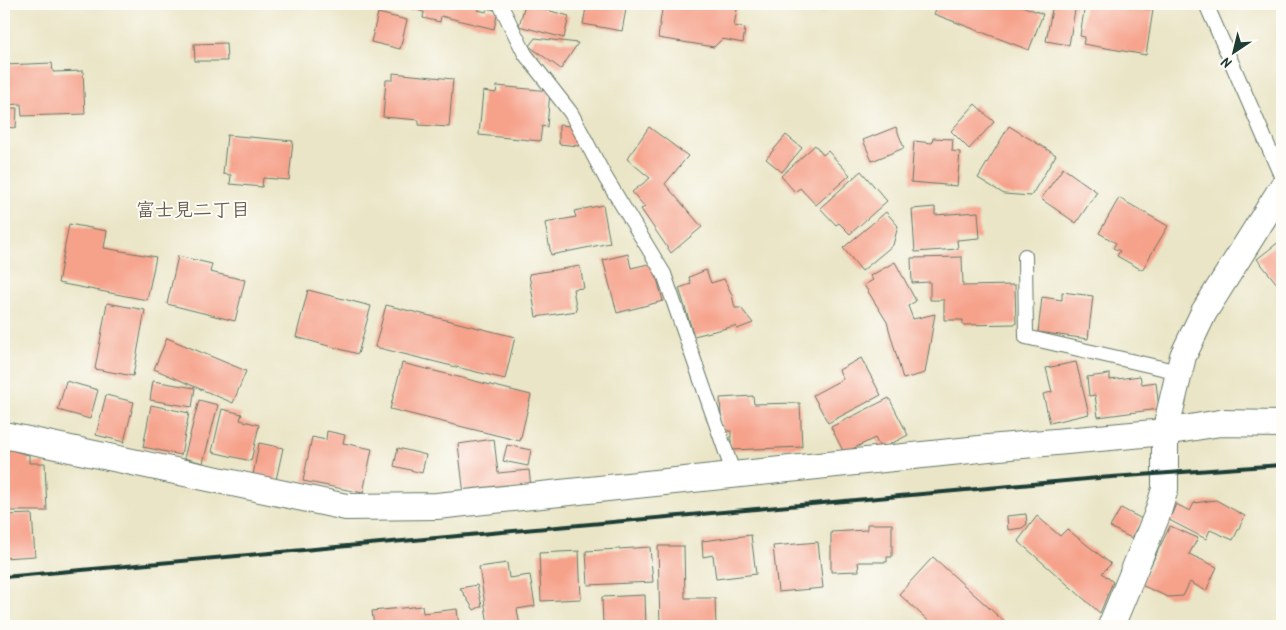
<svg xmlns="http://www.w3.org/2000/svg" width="1286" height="630" font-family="Kalam,'Klee One',sans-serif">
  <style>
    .building { fill: #f6a28b }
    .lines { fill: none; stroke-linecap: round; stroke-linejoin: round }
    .service-casing { stroke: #667867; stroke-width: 16 }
    .minor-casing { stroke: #667867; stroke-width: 28 }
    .service { stroke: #fff; stroke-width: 14 }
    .minor { stroke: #fff; stroke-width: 26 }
    .rail { stroke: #1f3d34; stroke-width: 4 }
    .labels { text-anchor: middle; stroke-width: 4; stroke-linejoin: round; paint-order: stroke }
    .neighbourhood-label { font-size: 19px; font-weight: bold; fill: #6a6052; stroke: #fdfcf7 }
  </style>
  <rect width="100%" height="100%" fill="#fdfcf7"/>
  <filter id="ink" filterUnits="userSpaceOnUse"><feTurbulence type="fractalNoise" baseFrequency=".02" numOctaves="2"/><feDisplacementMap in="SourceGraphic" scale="10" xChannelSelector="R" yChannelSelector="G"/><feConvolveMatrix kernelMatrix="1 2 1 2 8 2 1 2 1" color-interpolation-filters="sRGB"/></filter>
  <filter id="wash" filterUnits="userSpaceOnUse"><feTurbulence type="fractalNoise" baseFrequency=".0096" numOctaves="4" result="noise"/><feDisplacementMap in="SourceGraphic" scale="20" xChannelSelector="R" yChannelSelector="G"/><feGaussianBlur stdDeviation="1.12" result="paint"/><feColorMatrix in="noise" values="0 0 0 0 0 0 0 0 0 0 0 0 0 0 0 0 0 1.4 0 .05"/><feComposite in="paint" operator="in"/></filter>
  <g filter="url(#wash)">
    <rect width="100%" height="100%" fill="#eae5c6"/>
    <g id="blocks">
      <g class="building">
        <polygon points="395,4 480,4 478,10 486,12 487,8 498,11 494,29 441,16 440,22 423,18 424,12"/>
        <polygon points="525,4 545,4 543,9 569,16 564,38 519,26"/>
        <polygon points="571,4 607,4 607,5 626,9 622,31 583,24 586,8"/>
        <polygon points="643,4 738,4 734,26 745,28 743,43 722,39 714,47 658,38 662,9 643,7"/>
        <polygon points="793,4 826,4 825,10 793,5"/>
        <polygon points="938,4 1017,4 1043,14 1029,50 934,14"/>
        <polygon points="1053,4 1076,4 1069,45 1046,41"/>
        <polygon points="1085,4 1113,4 1153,10 1146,55 1083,44 1085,37 1080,36"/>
        <polygon points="378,13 407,20 400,49 371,42"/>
        <polygon points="535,38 578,43 561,69 529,46"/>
        <polygon points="226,43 227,61 195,61 194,44"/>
        <polygon points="52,63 53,72 83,71 85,114 22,116 21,104 4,105 4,65"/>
        <polygon points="393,73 453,79 449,127 419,125 419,120 383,117 386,80 393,80"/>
        <polygon points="497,86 550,91 547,127 542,126 540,141 479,135 483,91 496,93"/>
        <polygon points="975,104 994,122 969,149 951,131"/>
        <polygon points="4,108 17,108 16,128 4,127"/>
        <polygon points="559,125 572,126 579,139 579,146 559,144"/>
        <polygon points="1009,126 1056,155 1031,196 1004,194 978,178"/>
        <polygon points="649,127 688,156 665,184 702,227 671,253 641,209 645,207 632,192 650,178 627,159"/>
        <polygon points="896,127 904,148 872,161 863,140"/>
        <polygon points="227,135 293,141 289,180 263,178 262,187 230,184 231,175 223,174"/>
        <polygon points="786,135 802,148 782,172 766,159"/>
        <polygon points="933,138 953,139 952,151 960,152 957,186 911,182 914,141 932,143"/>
        <polygon points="815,145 823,155 828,151 850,175 816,205 800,188 795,192 781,176"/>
        <polygon points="1063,168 1097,192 1076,223 1041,199"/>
        <polygon points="861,171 887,201 850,234 839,223 836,225 820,208"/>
        <polygon points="1119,198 1168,226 1142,270 1117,256 1120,251 1113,248 1116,243 1099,233"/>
        <polygon points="603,205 610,243 551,255 545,223 576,217 574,211"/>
        <polygon points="935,207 935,215 978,212 980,238 957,240 958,249 915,252 912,209"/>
        <polygon points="886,212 898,226 893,245 862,271 843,248"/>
        <polygon points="69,224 107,231 104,248 156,257 147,300 58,283"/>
        <polygon points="1280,241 1282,244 1282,290 1257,259"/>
        <polygon points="628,254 631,268 653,263 663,301 617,313 603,260"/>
        <polygon points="178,256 212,264 210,272 245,280 235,321 167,304"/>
        <polygon points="962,257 963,286 1015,285 1016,324 963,325 963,320 944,320 944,300 930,300 930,282 912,283 911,258"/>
        <polygon points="895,262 916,301 908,306 913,319 935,314 925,373 903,379 887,322 864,285 873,280 870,276"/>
        <polygon points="580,266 584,288 573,289 577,311 536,317 529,274"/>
        <polygon points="706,270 711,283 724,279 732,295 735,308 741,308 753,323 737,329 735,326 694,336 679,288 691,284 689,277"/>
        <polygon points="308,290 371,306 358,354 296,337"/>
        <polygon points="1062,292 1093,296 1088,339 1038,332 1042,297 1062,300"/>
        <polygon points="107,303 145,310 133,376 95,369"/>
        <polygon points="386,305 515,337 505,379 375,347"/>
        <polygon points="167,338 246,371 233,403 154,369"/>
        <polygon points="861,358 881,395 828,423 813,395 843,379 839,370"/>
        <polygon points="1076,362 1089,414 1050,423 1043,394 1052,392 1046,368"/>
        <polygon points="402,363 531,395 520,441 390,409"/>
        <polygon points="1110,374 1110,380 1140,376 1142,384 1156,382 1159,409 1098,417 1095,395 1089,396 1087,377"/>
        <polygon points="4,380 8,380 5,395 4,395"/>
        <polygon points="66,381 98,390 90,419 58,410"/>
        <polygon points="153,381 195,388 192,407 150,400"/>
        <polygon points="106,395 134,402 124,442 96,435"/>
        <polygon points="753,396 754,404 800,403 802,447 731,450 731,431 722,431 720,398"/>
        <polygon points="889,398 908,435 881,449 875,438 844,453 831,427"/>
        <polygon points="199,400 218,405 203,463 184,458"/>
        <polygon points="151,405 189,413 181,455 143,447"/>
        <polygon points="222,409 242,414 240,420 259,425 251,461 212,452"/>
        <polygon points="327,431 345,435 343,443 372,449 363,493 303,481 312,437 326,440"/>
        <polygon points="494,439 498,473 529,470 531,487 464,495 458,444"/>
        <polygon points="259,443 283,448 276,480 253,475"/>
        <polygon points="507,445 531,450 528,466 503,461"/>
        <polygon points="4,448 29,455 29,463 45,463 47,511 4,511"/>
        <polygon points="398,448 426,455 422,473 394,466"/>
        <polygon points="1216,500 1245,516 1233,540 1210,530 1206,539 1169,520 1176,504 1190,511 1194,503"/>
        <polygon points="1121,508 1142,519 1131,538 1110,527"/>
        <polygon points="32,514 35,556 4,558 4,515"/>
        <polygon points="1026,514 1027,524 1022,528 1008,530 1007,516"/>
        <polygon points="1037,516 1060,536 1067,529 1111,564 1102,573 1113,582 1100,613 1018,541"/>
        <polygon points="867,524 892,524 892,557 887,557 887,562 858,562 859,571 831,572 831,532 867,530"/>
        <polygon points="1170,526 1198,538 1189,554 1217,567 1206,591 1190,582 1183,596 1168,597 1141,585"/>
        <polygon points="751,535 756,574 716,579 713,555 703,557 702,541"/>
        <polygon points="818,542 823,588 778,592 773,546"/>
        <polygon points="658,546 684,546 685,598 715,598 716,626 660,626"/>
        <polygon points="650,547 653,582 588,585 586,551"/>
        <polygon points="579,551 581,599 541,601 539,553"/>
        <polygon points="933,557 1008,625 1007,626 934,626 899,594"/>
        <polygon points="507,563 509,578 530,575 535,606 517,609 520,626 499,626 499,623 488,625 479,567"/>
        <polygon points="477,585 482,606 474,610 460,588"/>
        <polygon points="645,595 646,626 603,626 602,597"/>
        <polygon points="422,606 423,613 457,609 459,626 374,626 372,611"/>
      </g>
    </g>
  </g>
  <g filter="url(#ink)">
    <use href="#blocks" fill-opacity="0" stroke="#667867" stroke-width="1"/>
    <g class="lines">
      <defs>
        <g id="service">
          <polyline points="500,4 525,54 571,113 605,177 664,274 734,475"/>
          <polyline points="1206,4 1282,178"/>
          <polyline points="1025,256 1026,337 1179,372"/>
        </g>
        <g id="minor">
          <polyline points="4,435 346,507 437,506 989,448 1165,432 1220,423 1282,424"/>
          <polyline points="1111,626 1157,515 1165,489 1165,432 1183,356 1204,312 1282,188"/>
        </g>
      </defs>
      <use href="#service" class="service-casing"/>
      <use href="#minor" class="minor-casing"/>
      <use href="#service" class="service"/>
      <use href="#minor" class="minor"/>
      <polyline class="rail" points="4,577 1098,478 1282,465"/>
    </g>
  </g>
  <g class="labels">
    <g class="neighbourhood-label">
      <text x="193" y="216">富士見二丁目</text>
    </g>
  </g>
  <rect width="1286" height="630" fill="none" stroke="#fdfcf7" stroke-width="20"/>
  <g transform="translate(1234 52) rotate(215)" stroke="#fdfcf7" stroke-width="4" paint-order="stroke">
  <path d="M0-4L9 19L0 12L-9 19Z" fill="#1f3d34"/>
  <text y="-8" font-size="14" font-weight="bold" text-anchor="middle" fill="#1f3d34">N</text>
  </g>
</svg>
